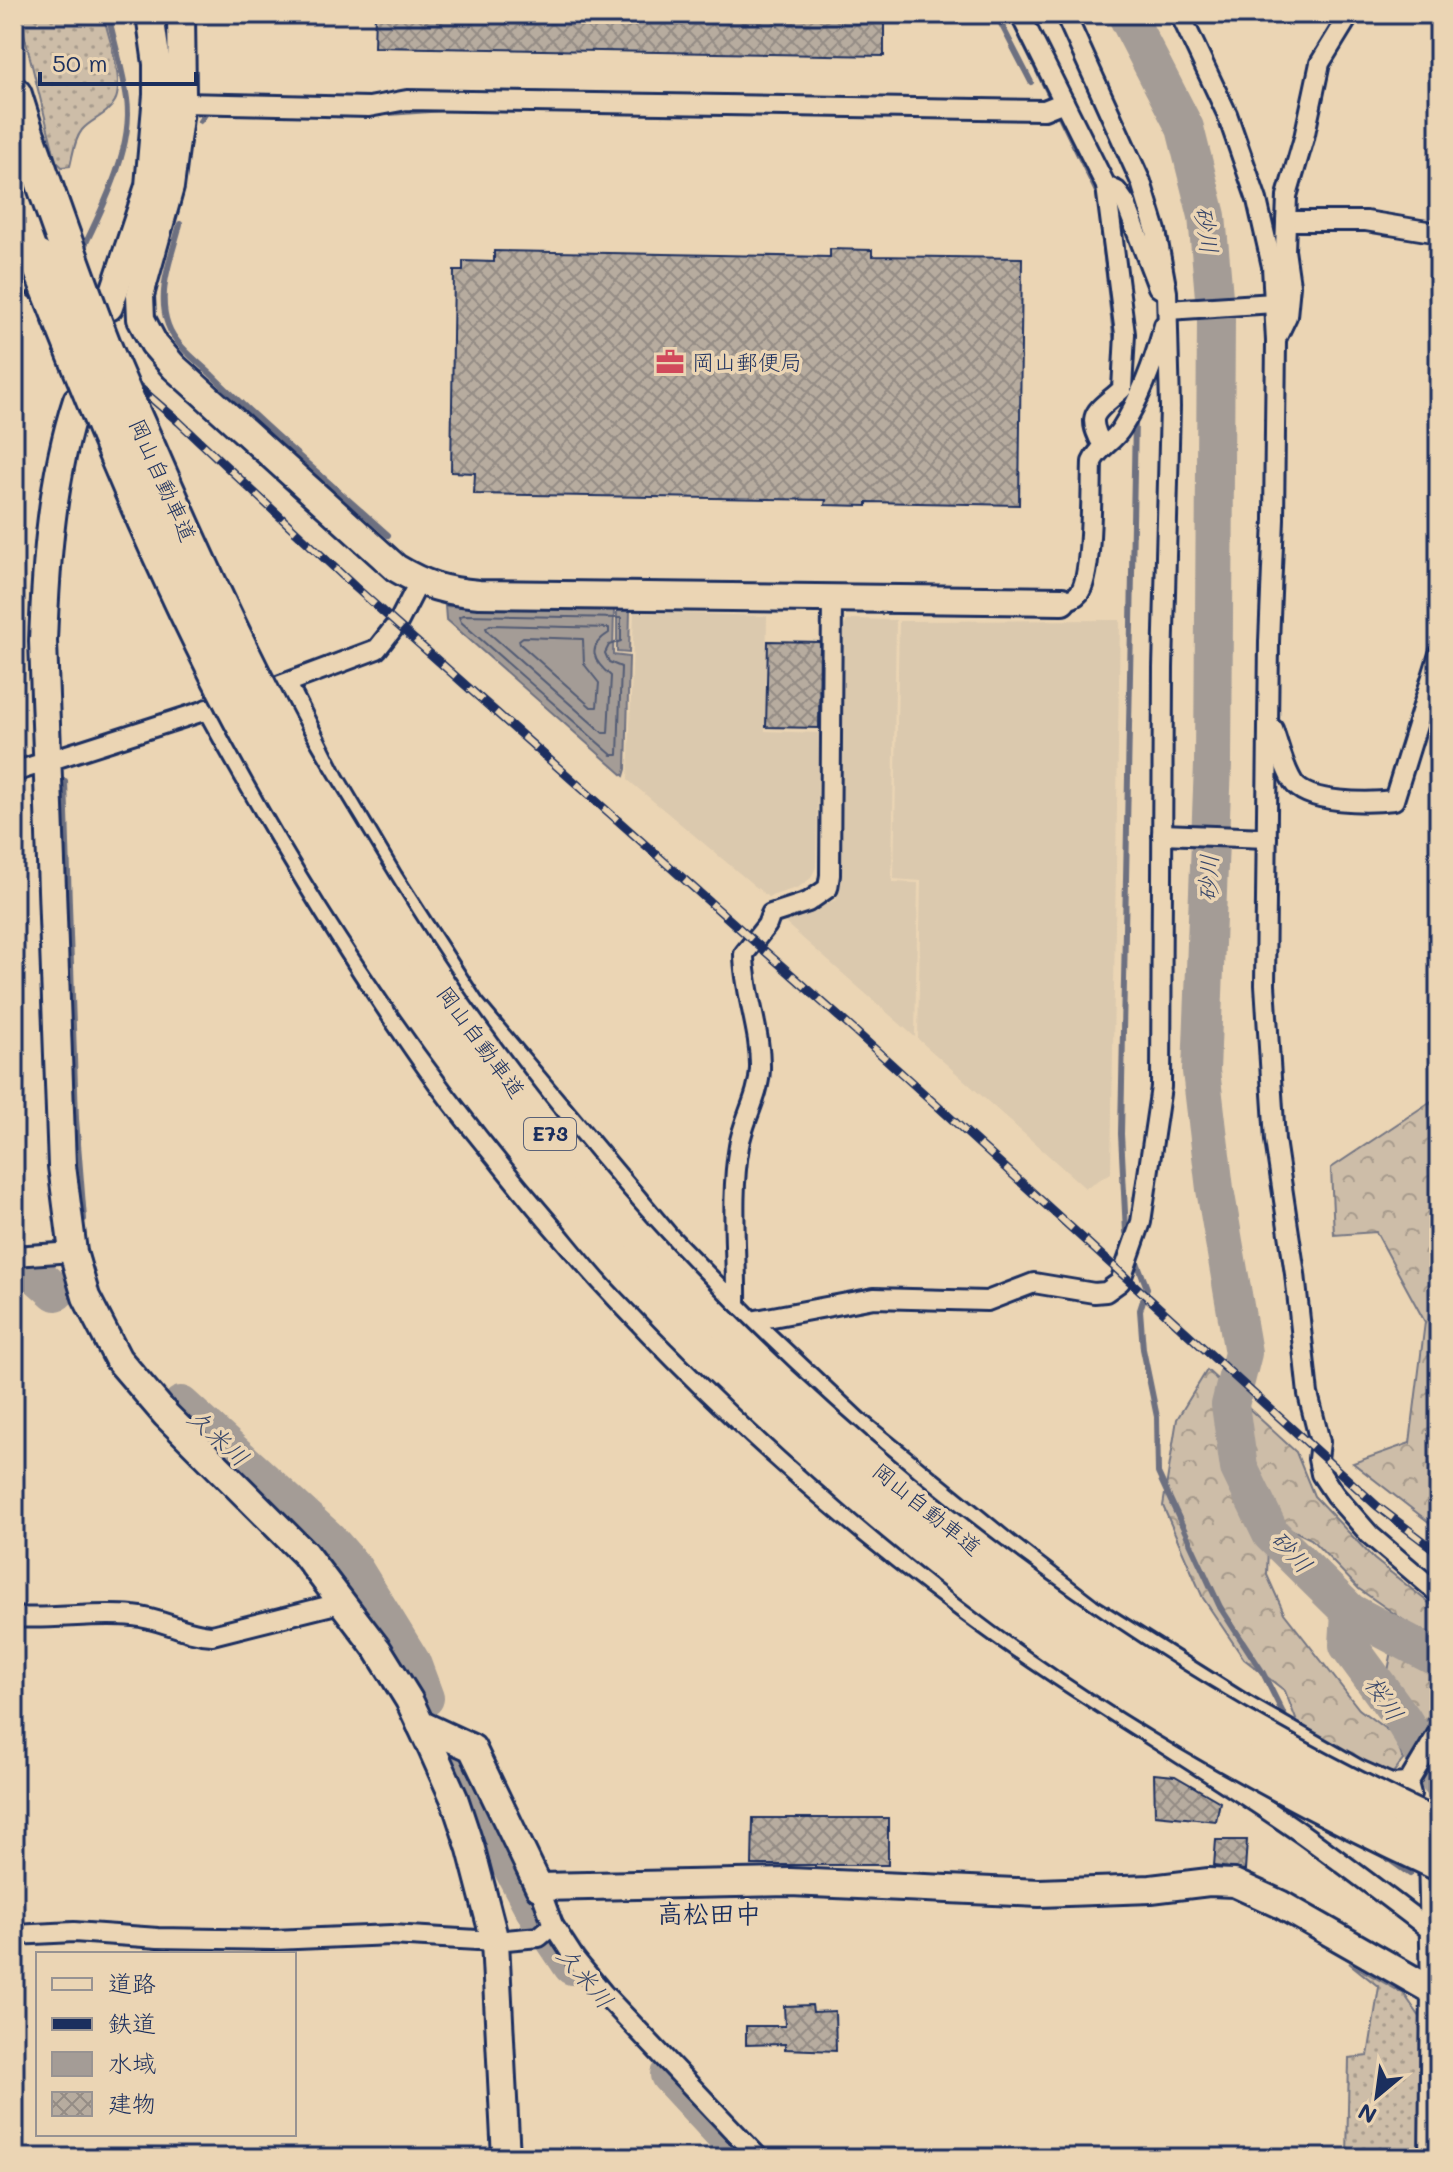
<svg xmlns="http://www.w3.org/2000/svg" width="1453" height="2172" font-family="Mali,'Klee One',sans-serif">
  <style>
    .built { fill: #dbc9ae }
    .grass { fill: url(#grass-dots); stroke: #747683; stroke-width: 2 }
    .forest { fill: url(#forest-crowns); stroke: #747683; stroke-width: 2 }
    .water { fill: #a49c96; stroke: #6d7080; stroke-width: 2 }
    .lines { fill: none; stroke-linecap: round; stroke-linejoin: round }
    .shore { stroke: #525b74; stroke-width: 2 }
    .stream { stroke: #6d7080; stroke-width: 6 }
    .river { stroke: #a49c96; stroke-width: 38 }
    .building { fill: url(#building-cross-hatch); stroke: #1b2f5e; stroke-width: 2 }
    .street-casing { stroke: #1b2f5e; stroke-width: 24 }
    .secondary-casing { stroke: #1b2f5e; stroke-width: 32 }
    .highway-casing { stroke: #1b2f5e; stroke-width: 40 }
    .street { stroke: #ebd5b4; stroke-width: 18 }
    .secondary { stroke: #ebd5b4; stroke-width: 26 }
    .highway { stroke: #ebd5b4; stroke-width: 34 }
    .rail-casing { stroke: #1b2f5e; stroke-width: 9 }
    .rail { stroke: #ebd5b4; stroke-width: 6; stroke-dasharray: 18; stroke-linecap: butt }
    .highway-bridge-casing { stroke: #1b2f5e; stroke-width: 40; stroke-linecap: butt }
    .highway-bridge { stroke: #ebd5b4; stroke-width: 34 }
    .labels { text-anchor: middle; stroke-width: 7; stroke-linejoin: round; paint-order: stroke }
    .shield { fill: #ebd5b4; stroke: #596178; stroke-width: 2 }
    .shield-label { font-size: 20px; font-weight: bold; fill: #1b2f5e }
    .poi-label { font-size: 22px; fill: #1b2f5e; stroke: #ebd5b4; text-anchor: start }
    .street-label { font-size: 22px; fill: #1b2f5e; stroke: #ebd5b4 }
    .water-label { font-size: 24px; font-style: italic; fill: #364569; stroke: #ebd5b4 }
    .quarter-label { font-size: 26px; font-weight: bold; fill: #1b2f5e; stroke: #ebd5b4 }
  </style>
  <defs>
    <pattern id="grass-dots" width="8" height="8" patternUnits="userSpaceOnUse" patternTransform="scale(2)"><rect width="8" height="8" fill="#cdbda8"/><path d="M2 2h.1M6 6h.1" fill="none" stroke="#a69a8c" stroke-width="1.8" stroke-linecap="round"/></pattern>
    <pattern id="forest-crowns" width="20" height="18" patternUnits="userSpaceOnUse" patternTransform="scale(2)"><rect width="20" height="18" fill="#cdbda8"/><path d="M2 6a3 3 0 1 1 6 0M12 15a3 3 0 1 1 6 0" fill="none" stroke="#a69a8c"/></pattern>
    <pattern id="building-cross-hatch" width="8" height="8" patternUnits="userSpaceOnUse" patternTransform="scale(2)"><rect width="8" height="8" fill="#b7ac9f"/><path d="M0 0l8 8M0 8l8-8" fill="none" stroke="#948c85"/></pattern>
  </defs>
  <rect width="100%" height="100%" fill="#ebd5b4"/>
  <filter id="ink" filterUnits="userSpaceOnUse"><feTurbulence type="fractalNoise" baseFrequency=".0125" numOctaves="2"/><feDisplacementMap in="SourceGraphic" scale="16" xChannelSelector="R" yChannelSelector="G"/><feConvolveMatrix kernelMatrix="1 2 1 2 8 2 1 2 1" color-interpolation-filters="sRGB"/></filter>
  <g filter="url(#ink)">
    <g class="built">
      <polygon points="634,612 767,616 765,731 819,733 816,867 811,878 799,887 768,897 628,780"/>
      <polygon points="852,619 896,620 892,882 918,883 915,1037 783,921 835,900 840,892 843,628 847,621"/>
      <polygon points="1120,620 1111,1173 1085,1188 918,1039 921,881 894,879 899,621"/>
    </g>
    <g class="grass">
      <path d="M19,14H103C108,35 125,82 115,101C107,116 91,119 82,130C74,140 73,155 70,166L62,167L56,161Z"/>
      <polygon points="1349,1963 1404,1994 1420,2017 1421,2158 1347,2158 1349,2058 1368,2056 1379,1987"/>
    </g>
    <g class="forest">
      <polygon points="1439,1096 1439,1530 1353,1463 1410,1443 1425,1322 1376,1232 1334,1235 1331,1168"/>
      <polygon points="1207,1370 1296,1452 1314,1496 1374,1559 1439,1611 1439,1700 1422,1728 1387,1676 1392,1651 1409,1624 1359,1589 1311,1539 1276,1522 1268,1546 1267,1575 1284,1613 1359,1709 1395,1736 1403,1760 1392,1774 1356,1759 1299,1727 1285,1691 1244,1659 1203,1598 1163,1506 1177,1419"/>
    </g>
    <g class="water">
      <polygon points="445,606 614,609 613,655 629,657 626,769 624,776 446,619"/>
      <polygon points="617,609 630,609 629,653 617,652"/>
    </g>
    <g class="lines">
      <g class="shore">
        <polygon points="463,615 621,618 621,641 609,645 605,653 609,662 621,667 618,755 612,755 461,622 459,617"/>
        <path d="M490,625L609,628V633C586,647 593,661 611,676L608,733H603L488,632L486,628Z"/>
        <polygon points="523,637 583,639 584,664 599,683 597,707 591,707 520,644 519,640"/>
      </g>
      <g class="stream">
        <polyline points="996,14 1031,82"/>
        <polyline points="1010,14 1098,194 1099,201"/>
        <polyline points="375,114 443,109"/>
        <polyline points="200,121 207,112 211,112"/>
        <path d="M180,224C172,256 156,292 168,325C175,345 197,361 212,375C268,431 329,482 388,535"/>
        <polyline points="1102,224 1116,344"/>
        <path d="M82,251C102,209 134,147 127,99C123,70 114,42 108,14"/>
        <polyline points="65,781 76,1119 84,1219"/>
        <polyline points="1126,1232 1121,1134 1135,420"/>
        <polyline points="1135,1257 1147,1288 1140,1310 1143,1349 1157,1417 1158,1473 1220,1607 1263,1673 1285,1717"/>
        <polyline points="1380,1853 1410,1874"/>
      </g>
      <g class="river">
        <polyline points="1126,14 1185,128 1207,216 1216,320 1213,764 1201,1071 1215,1189 1243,1353 1230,1405 1239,1468 1271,1534 1350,1612 1439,1659"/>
        <polyline points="29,1268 56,1292"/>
        <polyline points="181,1405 328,1539 354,1569 412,1663 425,1698"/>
        <polyline points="1350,1612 1348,1645 1403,1720 1439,1780"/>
        <polyline points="461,1771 534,1909 572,1966"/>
        <polyline points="669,2075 746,2158"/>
      </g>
    </g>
    <g class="building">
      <polygon points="375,14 884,14 884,56 374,47"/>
      <polygon points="830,249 872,250 872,256 1022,258 1019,505 867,502 867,506 825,505 826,500 474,494 475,473 451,472 454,271 463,271 463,261 494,262 494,251 830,257"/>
      <polygon points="768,641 820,642 819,728 766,727"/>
      <polygon points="1154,1774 1175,1776 1220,1802 1216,1821 1155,1815"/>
      <polygon points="753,1818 888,1818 888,1865 752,1865"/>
      <polygon points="1216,1840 1247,1840 1245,1870 1214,1866"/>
      <polygon points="812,2005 813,2012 835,2011 836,2051 785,2049 785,2044 746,2045 746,2026 785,2026 784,2006"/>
    </g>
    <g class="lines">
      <defs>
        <g id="street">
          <path d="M1020,14L1106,186L1125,334L1122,389C1097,412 1084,413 1103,446"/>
          <polyline points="1180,14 1227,114 1257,200 1272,266 1276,341 1274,519 1269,642 1265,985 1275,1140 1295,1274 1308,1394 1320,1442 1318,1459 1321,1474 1335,1495 1370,1535 1439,1594"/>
          <polyline points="181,103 369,107 407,100 1044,110 1064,102"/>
          <polyline points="1106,186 1117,191 1126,204 1158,287 1161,289"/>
          <polyline points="1286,221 1366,221 1439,233"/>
          <polyline points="1168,310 1274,303"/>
          <polyline points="1276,339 1287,316 1290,285 1285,250 1287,196 1304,138 1320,63 1350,14"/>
          <path d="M1062,601C1069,600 1075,598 1079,593C1093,577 1091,486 1092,462C1098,448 1113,442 1121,429C1140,399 1155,359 1164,325"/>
          <polyline points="287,684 334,778 393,878 474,1004 670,1238 751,1321 857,1421 1009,1545 1091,1608 1245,1705 1359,1770 1391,1784 1408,1783"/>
          <polyline points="278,686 377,649 399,621 419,582"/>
          <path d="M207,709C279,840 356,969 443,1090C462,1116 483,1141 503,1166C636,1333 793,1482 964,1609C1072,1690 1191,1756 1301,1833C1344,1864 1386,1896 1428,1928"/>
          <path d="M1273,729C1279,746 1283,766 1293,782C1307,804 1370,803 1394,800L1439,654"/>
          <polyline points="14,772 216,707"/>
          <polyline points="1162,834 1267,838"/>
          <polyline points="14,1256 73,1252"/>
          <path d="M736,1306C737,1253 730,1198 739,1146C743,1120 759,1097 760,1069C761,1030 744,992 744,954L767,925L771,914L808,902L828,888L830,875L832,599"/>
          <polyline points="751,1321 874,1298 987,1301 1034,1283 1094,1293 1106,1292 1120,1282 1141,1222 1161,1087 1163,668 1170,407 1167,292 1156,231 1141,182 1065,14"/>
          <path d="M14,1617C54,1620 94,1612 133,1616C161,1618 184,1634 212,1635L344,1602"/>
          <polyline points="1411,1794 1408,1783 1439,1731"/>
          <polyline points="1428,1853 1431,1990 1429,2158"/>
          <polyline points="539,1887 553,1925 575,1959 603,1993 759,2158"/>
          <polyline points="14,1935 74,1932 158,1938 273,1940 391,1935 495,1941 539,1937 553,1925"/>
        </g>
        <g id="secondary">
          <path d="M181,14L182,94L170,187L140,295L141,319L154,344L174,367L396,568C426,586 445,591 479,594L1062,601"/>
          <polyline points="109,307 149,186 157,95 157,64 150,14"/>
          <path d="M77,400C52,477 46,561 43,641L62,1166L73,1252L86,1297L118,1359L166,1415L305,1554L378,1650L409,1700L432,1749L454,1798L471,1849L495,1941L506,2158"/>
          <polyline points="420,1724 472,1748 539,1887 790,1882 1039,1893 1151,1889 1209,1882 1234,1883 1280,1904 1431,1990"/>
        </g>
        <g id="highway">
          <polyline points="14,95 25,130"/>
          <polyline points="14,192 37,258"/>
        </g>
      </defs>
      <use href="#street" class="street-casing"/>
      <use href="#secondary" class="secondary-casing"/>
      <use href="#highway" class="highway-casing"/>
      <use href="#street" class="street"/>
      <use href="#secondary" class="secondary"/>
      <use href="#highway" class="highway"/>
      <defs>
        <polyline id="rail" points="14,279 179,422 355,587 855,1031 1377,1506 1439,1553"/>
      </defs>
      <use href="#rail" class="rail-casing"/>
      <use href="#rail" class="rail"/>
      <defs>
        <g id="highway-bridge">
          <path d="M25,130C51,202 75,274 103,345C120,387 140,429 158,471C198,562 239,652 286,739C305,773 325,805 345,838C384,903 424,968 469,1030C716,1372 1057,1652 1439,1829"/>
          <path d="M37,258C104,429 174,600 263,760C350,918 452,1067 569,1203C590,1228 611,1255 633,1278C739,1390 854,1495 976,1589C1117,1698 1277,1788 1439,1863"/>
        </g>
      </defs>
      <use href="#highway-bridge" class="highway-bridge-casing"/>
      <use href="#highway-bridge" class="highway-bridge"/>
    </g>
  </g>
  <defs>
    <symbol id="office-bare" viewBox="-9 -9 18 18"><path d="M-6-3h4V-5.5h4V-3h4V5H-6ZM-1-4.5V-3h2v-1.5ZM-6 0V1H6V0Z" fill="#d1495b" stroke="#ebd5b4" stroke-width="2.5" paint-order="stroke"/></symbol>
  </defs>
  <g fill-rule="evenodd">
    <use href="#office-bare" x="650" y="342" width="40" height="40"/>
  </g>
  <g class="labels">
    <rect class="shield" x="524" y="1118" width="52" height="32" rx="6"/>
    <g class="shield-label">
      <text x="550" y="1141">E73</text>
    </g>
    <g class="poi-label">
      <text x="692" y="370">岡山郵便局</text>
    </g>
    <g class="street-label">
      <text transform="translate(163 480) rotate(66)" y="8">岡山自動車道</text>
      <text transform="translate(481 1042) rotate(54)" y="8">岡山自動車道</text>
      <text transform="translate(927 1509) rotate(39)" y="8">岡山自動車道</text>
    </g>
    <g class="water-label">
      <text transform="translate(1206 230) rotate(82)" y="8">砂川</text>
      <text transform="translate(1209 878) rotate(-88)" y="8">砂川</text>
      <text transform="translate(218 1438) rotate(42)" y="8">久米川</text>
      <text transform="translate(1291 1552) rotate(47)" y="8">砂川</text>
      <text transform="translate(1384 1699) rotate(56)" y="8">桜川</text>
      <text transform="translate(585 1978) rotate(50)" y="8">久米川</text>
    </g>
    <g class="quarter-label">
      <text x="709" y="1923">高松田中</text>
    </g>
  </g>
  <rect width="1453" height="2172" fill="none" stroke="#ebd5b4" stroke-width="48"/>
  <rect x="24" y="24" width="1405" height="2124" fill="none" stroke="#1b2f5e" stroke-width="3" filter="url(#ink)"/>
  <rect x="36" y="1952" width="260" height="184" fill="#ebd5b4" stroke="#989392" stroke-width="2"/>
  <rect x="52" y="1978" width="40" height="12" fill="#ebd5b4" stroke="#989392" stroke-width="2"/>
  <text x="108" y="1992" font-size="24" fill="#1b2f5e">道路</text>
  <rect x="52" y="2018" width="40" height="12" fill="#1b2f5e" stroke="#989392" stroke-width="2"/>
  <text x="108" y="2032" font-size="24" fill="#1b2f5e">鉄道</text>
  <rect x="52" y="2052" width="40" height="24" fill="#a49c96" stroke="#989392" stroke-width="2"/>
  <text x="108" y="2072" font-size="24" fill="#1b2f5e">水域</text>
  <rect x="52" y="2092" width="40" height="24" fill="url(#building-cross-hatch)" stroke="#989392" stroke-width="2"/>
  <text x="108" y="2112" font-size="24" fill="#1b2f5e">建物</text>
  <g transform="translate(1377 2096) rotate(209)" stroke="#ebd5b4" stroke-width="6" paint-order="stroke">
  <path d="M0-6L14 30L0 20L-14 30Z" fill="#1b2f5e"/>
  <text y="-12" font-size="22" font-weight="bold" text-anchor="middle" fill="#1b2f5e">N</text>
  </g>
  <path d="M40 72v12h156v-12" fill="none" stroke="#1b2f5e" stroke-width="4"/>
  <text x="52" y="72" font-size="24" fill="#1b2f5e" stroke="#ebd5b4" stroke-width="6" paint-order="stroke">50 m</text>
</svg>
